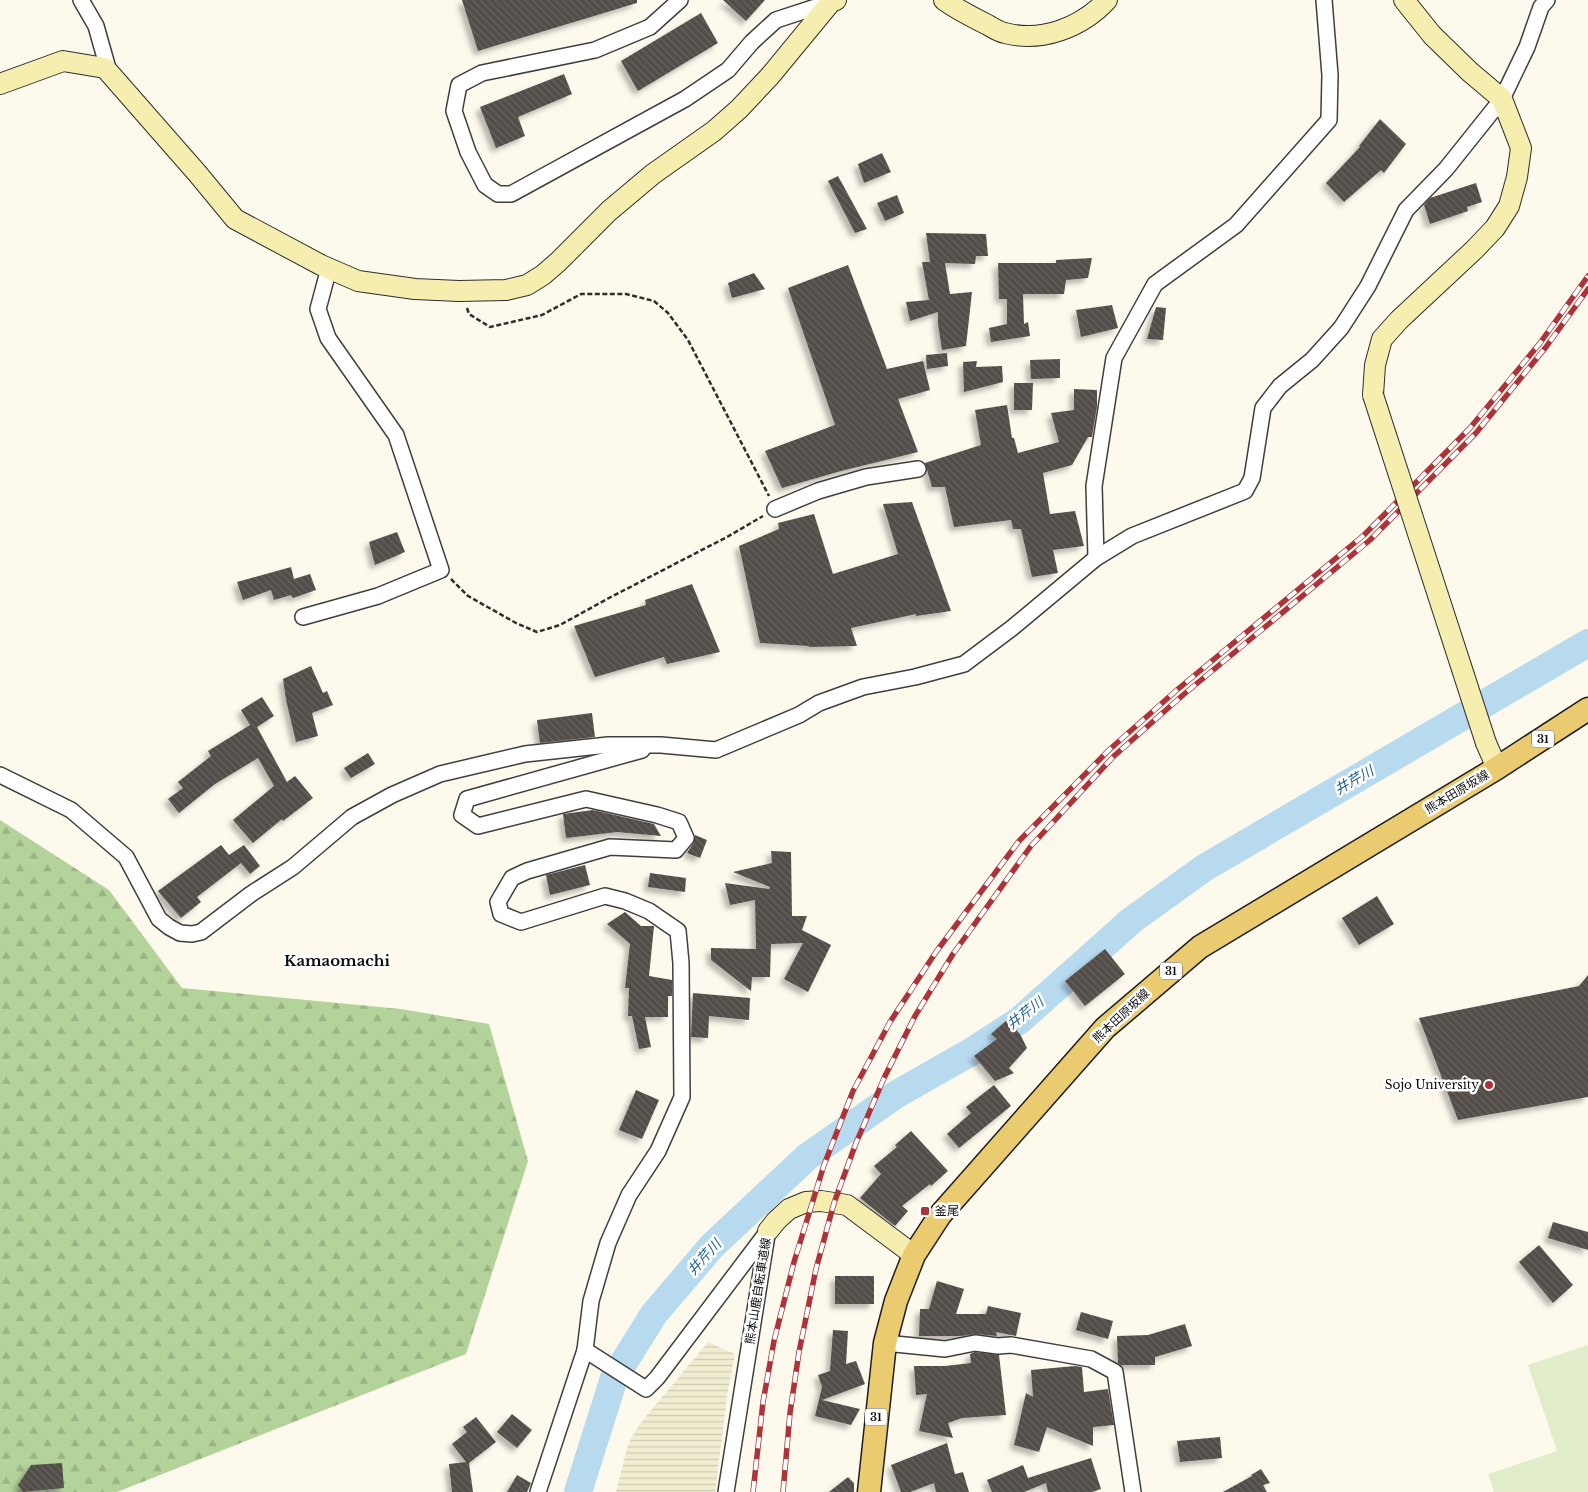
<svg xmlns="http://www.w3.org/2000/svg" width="1588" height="1492" font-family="'Libre Baskerville','Noto Sans JP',serif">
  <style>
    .farmland { fill: url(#farmland-rules) }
    .forest { fill: url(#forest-firs) }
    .pitch { fill: #e1eccb }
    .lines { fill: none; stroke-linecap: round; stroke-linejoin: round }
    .river { stroke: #b7daef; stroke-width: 28 }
    .building { fill: url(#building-back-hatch); filter: url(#shadow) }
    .street-casing { stroke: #3f3f3f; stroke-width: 18 }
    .secondary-casing { stroke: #2e2e2e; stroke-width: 22 }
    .primary-casing { stroke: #1d1d1d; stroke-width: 25 }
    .path { stroke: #2e2e2e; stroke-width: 2.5; stroke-dasharray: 5 2.5; stroke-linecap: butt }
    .street { stroke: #fff; stroke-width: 15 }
    .secondary { stroke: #f6eeaf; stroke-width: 20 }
    .primary { stroke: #eacb70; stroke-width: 22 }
    .rail-casing { stroke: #ac333a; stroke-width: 5.5 }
    .rail { stroke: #fff; stroke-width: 4; stroke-dasharray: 11; stroke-linecap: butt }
    .secondary-bridge-casing { stroke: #2e2e2e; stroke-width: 22; stroke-linecap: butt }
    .secondary-bridge { stroke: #f6eeaf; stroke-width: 20 }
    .poi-dot { fill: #ac333a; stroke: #fff; stroke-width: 2 }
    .labels { text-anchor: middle; stroke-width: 5; stroke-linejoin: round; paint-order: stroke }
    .shield { fill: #fff; stroke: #555; stroke-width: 1 }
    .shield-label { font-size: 11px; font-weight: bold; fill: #0c0c0c }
    .street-label { font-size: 12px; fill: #0c0c0c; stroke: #fff }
    .poi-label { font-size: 12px; fill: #0c0c0c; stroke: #fff; text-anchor: end }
    .water-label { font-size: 14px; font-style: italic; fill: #236190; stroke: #fff }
    .quarter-label { font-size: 15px; font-weight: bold; fill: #0c0c0c; stroke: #fff }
  </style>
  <defs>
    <pattern id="farmland-rules" width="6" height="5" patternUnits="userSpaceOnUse" patternTransform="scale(1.25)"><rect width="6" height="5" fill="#f0edd0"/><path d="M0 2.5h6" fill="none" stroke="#cdcab1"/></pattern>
    <pattern id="forest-firs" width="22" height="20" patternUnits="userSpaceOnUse" patternTransform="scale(1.25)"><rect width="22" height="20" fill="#b4d39b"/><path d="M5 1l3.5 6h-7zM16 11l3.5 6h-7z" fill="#9ab484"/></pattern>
    <pattern id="building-back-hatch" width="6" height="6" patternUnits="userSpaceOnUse" patternTransform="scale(1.25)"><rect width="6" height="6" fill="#534d49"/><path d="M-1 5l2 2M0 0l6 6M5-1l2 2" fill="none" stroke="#67625f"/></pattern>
    <filter id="shadow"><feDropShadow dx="-4.5" dy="4.5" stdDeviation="2.5" flood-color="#0004"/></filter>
  </defs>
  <rect width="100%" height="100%" fill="#fdfaed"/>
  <polygon class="farmland" points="708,1342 735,1354 728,1390 715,1492 616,1492 628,1444 639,1425"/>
  <polygon class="forest" points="0,820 109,890 182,988 401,1009 489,1024 528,1161 466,1354 117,1492 0,1492"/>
  <polygon class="pitch" points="1588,1345 1588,1492 1494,1492 1488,1474 1557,1451 1528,1365"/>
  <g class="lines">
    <polyline class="river" points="578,1492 614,1378 654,1314 712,1246 807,1157 897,1094 971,1052 1020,1020 1132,920 1204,868 1588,643"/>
  </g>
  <g class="building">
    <polygon points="462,0 637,0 637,3 478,51"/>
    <polygon points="723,0 765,0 746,21"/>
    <polygon points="701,13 718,43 638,91 621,61"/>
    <polygon points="564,74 572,94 518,117 525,136 496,148 480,107"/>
    <polygon points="1380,119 1406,144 1384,173 1381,170 1344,202 1326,183 1360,147 1359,146"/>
    <polygon points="882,153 891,172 864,183 858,164"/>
    <polygon points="838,176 867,229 855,233 828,181"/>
    <polygon points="1476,183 1482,202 1467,207 1468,211 1430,224 1424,205 1430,198"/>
    <polygon points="897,195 904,213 885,221 877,203"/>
    <polygon points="926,233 986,234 988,256 976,256 975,264 945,263 950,294 972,292 966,346 942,350 938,324 938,312 910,321 906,302 929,300 922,262 930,262"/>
    <polygon points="1092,258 1088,278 1066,280 1064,294 1023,294 1024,324 1028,322 1030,336 991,342 989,328 1007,324 1007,299 999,299 998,263 1056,263 1056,260"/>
    <polygon points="848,265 887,369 923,361 930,390 898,399 918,452 841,471 782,488 765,451 835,425 788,288"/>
    <polygon points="754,273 765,289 732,298 728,283"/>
    <polygon points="1112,305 1118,328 1081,337 1076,310"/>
    <polygon points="1156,307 1166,308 1163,340 1147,339"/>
    <polygon points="947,353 948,366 927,369 926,355"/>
    <polygon points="1060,359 1060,378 1031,379 1030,360"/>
    <polygon points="977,361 976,367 1002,366 1003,382 964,392 963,362"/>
    <polygon points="1014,383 1033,383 1032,410 1014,410"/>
    <polygon points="1074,389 1097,390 1097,407 1092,437 1088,437 1072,465 1043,473 1050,514 1075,511 1084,546 1053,550 1058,573 1032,577 1021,529 1013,529 1011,520 954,527 945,487 932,487 925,463 981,445 975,410 1007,405 1012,438 1014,438 1018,453 1059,442 1051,413 1074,410"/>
    <polygon points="912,502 951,611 916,616 916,614 851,628 857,646 809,647 809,646 760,643 739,546 779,529 778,523 814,514 833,574 898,554 883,504"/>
    <polygon points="397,532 405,552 375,565 369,542"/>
    <polygon points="291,567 294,579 310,574 316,590 293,598 291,595 274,600 271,590 243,600 237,582"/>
    <polygon points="692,584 720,652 667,664 664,657 595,677 574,626 646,605 645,600"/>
    <polygon points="311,666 323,693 327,691 333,705 312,713 318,736 296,742 286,700 283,679"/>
    <polygon points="262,697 274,716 257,727 287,782 295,776 313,798 283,821 282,819 253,843 233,820 274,786 258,758 215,784 179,813 168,799 183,788 178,782 211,756 208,751 250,725 241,710"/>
    <polygon points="592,713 595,737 540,743 537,720"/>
    <polygon points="368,753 375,764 351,778 344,768"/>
    <polygon points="593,810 654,824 661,836 617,832 566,838 563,814"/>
    <polygon points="695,835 707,840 700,858 687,853 693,844"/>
    <polygon points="221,845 229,855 244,845 260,866 250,874 241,863 197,897 201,902 181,918 158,891"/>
    <polygon points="771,851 791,852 792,916 807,916 802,930 831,945 808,992 784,979 803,943 771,944 770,977 752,977 751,991 711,960 711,948 756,949 755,900 730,905 725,883 769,889 770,887 733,872 772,863"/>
    <polygon points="585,865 590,885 550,895 546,875"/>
    <polygon points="650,873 686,878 685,892 648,887"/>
    <polygon points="1377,896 1394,924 1359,945 1342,918"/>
    <polygon points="625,912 641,926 654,926 649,976 672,980 672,996 668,996 668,1017 645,1017 651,1047 639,1049 632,1016 628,1016 629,988 625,988 630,944 607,924"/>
    <polygon points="1105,949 1125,974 1085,1006 1065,981"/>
    <polygon points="1588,975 1588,1097 1458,1120 1419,1018 1579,986"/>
    <polygon points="693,993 750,998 749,1020 709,1016 708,1038 691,1037"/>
    <polygon points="1007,1020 1020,1034 1027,1048 1009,1068 1014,1073 995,1081 974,1056 997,1039 991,1034"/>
    <polygon points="994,1085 1011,1106 959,1148 947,1134 971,1113 966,1107"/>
    <polygon points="636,1090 659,1100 642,1139 619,1130"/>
    <polygon points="911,1131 948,1171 931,1186 930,1184 902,1206 908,1211 895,1226 860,1198 881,1174 874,1166 897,1147 895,1145"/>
    <polygon points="1553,1222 1588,1232 1588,1250 1548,1238"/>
    <polygon points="1539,1245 1573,1285 1553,1303 1519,1262"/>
    <rect x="835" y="1276" width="39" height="28"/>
    <polygon points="937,1281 964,1289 956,1314 986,1314 988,1306 1021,1313 1016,1336 996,1332 997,1336 976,1334 961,1336 919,1336 920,1309 929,1309"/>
    <polygon points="1081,1312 1113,1321 1108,1339 1076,1330"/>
    <polygon points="1185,1324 1192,1346 1155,1357 1155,1365 1121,1365 1118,1363 1117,1336 1148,1335"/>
    <polygon points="833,1330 848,1331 846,1364 856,1361 865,1384 822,1400 860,1409 851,1425 815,1416 822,1387 818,1375 830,1371"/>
    <polygon points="975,1352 999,1355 1006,1415 962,1418 948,1423 953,1438 919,1431 927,1394 916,1395 914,1366 945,1366 971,1363 970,1354"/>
    <polygon points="1075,1366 1082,1367 1084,1392 1108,1389 1114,1425 1093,1427 1093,1446 1047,1427 1039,1452 1014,1445 1026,1393 1033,1397 1031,1370"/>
    <polygon points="512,1414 532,1430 517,1448 497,1432"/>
    <polygon points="476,1417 496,1442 469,1463 473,1492 452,1492 449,1464 466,1462 452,1444 467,1432 463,1427"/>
    <polygon points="1220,1437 1222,1458 1180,1462 1177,1441"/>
    <polygon points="947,1443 955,1474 963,1472 969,1492 936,1492 934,1483 910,1492 901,1492 891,1465"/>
    <polygon points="1091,1458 1101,1489 1092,1492 1048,1492 1046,1483 1024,1492 992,1492 987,1480 1023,1465 1028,1478"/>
    <polygon points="62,1463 64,1488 23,1492 18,1485 31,1465"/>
    <polygon points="1261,1469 1270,1483 1263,1485 1267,1492 1223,1492 1252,1476 1251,1475"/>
    <polygon points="517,1475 531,1483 527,1492 507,1492"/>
    <polygon points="848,1477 854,1483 854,1492 829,1492"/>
  </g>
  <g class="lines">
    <defs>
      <g id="street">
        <polyline points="81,0 96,26 109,72"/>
        <polyline points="680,0 650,27 595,50 482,73 459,85 454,111 468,152 485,185 498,194 511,194 685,99 728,70 752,42 776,20 831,2"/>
        <polyline points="775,509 818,491 866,477 918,469"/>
        <polyline points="1096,558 1094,486 1114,358 1155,284 1236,225 1329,120 1330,75 1324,0"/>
        <polyline points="303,617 378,596 441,570 396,435 328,338 318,309 329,268"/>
        <polyline points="0,775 71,810 126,857 159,919 169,927 180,933 192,934 201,932 251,894 293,867 352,817 392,795 440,774 525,754 608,745 661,745 716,750 799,715 819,703 863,687 915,677 964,664 1012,628 1096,558 1132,536 1245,491 1252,478 1263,408 1280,386 1312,360 1341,328 1368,286 1406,210 1446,169 1502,99 1527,47 1541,7 1547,0"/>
        <polyline points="885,1343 945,1349 975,1343 998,1346 1011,1345 1091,1359 1115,1372 1133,1492"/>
        <polyline points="585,1350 646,1389 657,1378 768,1231"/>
        <polyline points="538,1492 585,1350 591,1301 608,1243 629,1195 658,1151 682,1097 681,963 678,931 649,911 625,901 605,896 521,922 501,914 498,902 512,878 527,871 610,847 676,850 686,838 679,822 657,815 586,799 478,826 462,815 467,799 642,750"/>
        <polyline points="726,1492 767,1235"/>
      </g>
      <g id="secondary">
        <path d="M944,0C958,10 972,17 988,25C993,28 999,32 1005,33C1042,43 1082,27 1107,0"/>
        <polyline points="0,84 63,61 105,68 197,173 235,219 321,265 358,281 415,289 459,291 506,290 527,285 543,275 558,262 609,211 653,174 714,131 739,109 770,76 831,2 836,0"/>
        <polyline points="1373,395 1375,365 1382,339 1399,320 1474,250 1495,228 1509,206 1517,177 1521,148 1502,99 1470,72 1432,35 1404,0"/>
        <polyline points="1486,743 1497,768"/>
        <polyline points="768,1231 776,1221 789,1209 806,1202 821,1201 847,1205 914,1255"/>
      </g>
      <polyline id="primary" points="869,1492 885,1343 896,1301 914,1255 940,1215 1105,1028 1200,947 1497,768 1588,709"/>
    </defs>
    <use href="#street" class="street-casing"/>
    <use href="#secondary" class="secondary-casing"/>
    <use href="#primary" class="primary-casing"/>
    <g class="path">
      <polyline points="467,308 469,314 490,327 542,315 581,294 626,294 654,301 668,313 688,340 769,496"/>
      <polyline points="451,579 468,596 516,623 537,632 560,625 609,598 727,537 763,516"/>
    </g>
    <use href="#street" class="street"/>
    <use href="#secondary" class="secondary"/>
    <use href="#primary" class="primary"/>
    <defs>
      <g id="rail">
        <polyline points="753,1492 763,1402 774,1341 794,1262 824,1165 853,1091 890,1022 936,952 1019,841 1109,750 1178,689 1364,535 1470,428 1540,343 1588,276"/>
        <polyline points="783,1492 790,1413 799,1352 816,1269 834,1203 856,1143 885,1076 915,1016 953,954 1031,846 1114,756 1183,695 1370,540 1476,433 1546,347 1588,289"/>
      </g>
    </defs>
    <use href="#rail" class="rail-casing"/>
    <use href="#rail" class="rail"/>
    <defs>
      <polyline id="secondary-bridge" points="1373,395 1486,743"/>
    </defs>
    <use href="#secondary-bridge" class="secondary-bridge-casing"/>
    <use href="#secondary-bridge" class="secondary-bridge"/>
  </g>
  <g class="poi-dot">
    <circle cx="1489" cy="1085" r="5"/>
    <rect x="920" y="1206" width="10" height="10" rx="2.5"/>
  </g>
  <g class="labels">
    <g class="shield">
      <rect x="1532" y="730.5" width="22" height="17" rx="4"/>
      <rect x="1160" y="962.5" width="22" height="17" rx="4"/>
      <rect x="865" y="1408.5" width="22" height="17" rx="4"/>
    </g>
    <g class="shield-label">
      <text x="1543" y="743">31</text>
      <text x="1171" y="975">31</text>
      <text x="876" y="1421">31</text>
    </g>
    <g class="street-label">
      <text transform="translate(1457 792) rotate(-31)" y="4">熊本田原坂線</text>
      <text transform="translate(1121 1016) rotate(-43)" y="4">熊本田原坂線</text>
      <text transform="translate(758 1291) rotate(-81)" y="4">熊本山鹿自転車道線</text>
    </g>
    <g class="poi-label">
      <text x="1479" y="1089">Sojo University</text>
      <text x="935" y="1215" text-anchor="start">釜尾</text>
    </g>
    <g class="water-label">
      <text transform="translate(1354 780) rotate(-30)" y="5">井芹川</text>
      <text transform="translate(1025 1013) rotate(-38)" y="5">井芹川</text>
      <text transform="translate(704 1257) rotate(-48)" y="5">井芹川</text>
    </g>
    <g class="quarter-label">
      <text x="337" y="966">Kamaomachi</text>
    </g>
  </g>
</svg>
